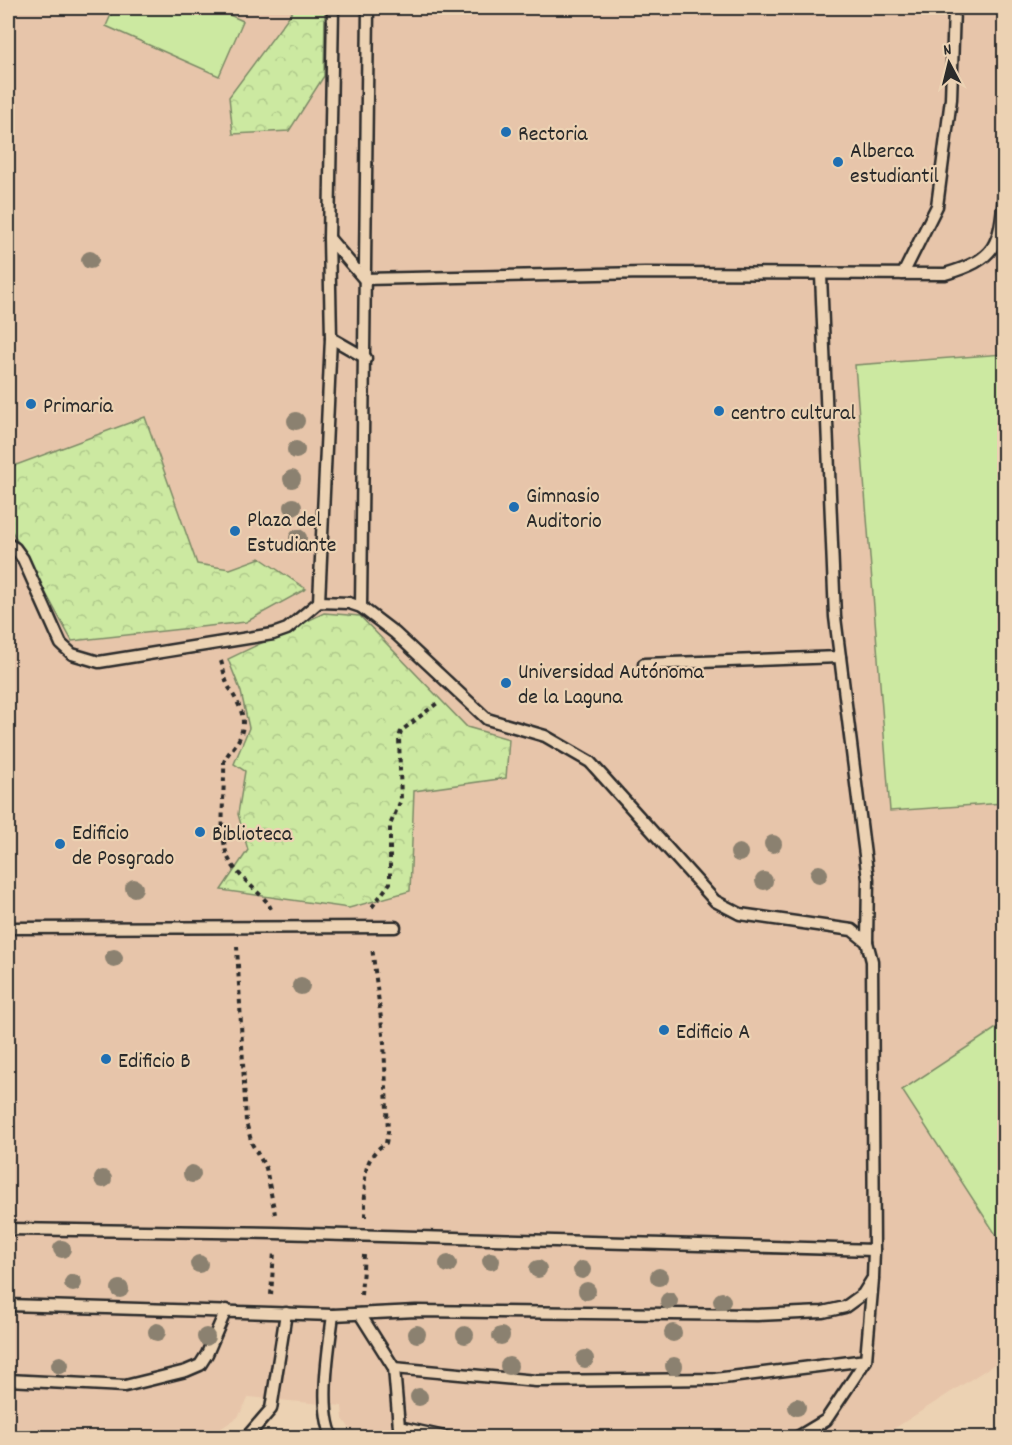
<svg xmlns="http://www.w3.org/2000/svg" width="1012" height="1445" font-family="Dekko,sans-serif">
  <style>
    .built { fill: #e7c5aa }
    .forest { fill: url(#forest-crowns); stroke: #7c8a66; stroke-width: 1.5 }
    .garden { fill: #cce9a1; stroke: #7c8a66; stroke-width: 1.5 }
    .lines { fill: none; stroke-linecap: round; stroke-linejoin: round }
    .lane-casing { stroke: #2b2b2b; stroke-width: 15 }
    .path { stroke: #2b2b2b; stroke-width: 4; stroke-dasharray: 4.5 4.5; stroke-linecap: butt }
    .lane { stroke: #ecd2b3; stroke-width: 10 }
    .tree { fill: #8b816f }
    .poi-dot { fill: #1f6fb2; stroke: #ecd2b3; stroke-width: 2 }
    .labels { text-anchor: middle; stroke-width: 4.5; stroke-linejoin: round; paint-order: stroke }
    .poi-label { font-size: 22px; fill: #2b2b2b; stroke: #ecd2b3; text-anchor: start }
  </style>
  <defs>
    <pattern id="forest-crowns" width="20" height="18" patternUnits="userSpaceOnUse" patternTransform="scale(1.5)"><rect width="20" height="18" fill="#cce9a1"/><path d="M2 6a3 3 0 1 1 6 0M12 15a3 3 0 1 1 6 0" fill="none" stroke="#afc88b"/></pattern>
  </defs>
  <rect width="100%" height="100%" fill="#ecd2b3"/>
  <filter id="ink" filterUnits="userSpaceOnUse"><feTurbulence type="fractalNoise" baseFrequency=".0167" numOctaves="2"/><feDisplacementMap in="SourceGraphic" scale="12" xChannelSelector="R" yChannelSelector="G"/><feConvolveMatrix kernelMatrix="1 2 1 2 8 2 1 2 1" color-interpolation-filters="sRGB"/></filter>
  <g filter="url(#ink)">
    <polygon class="built" points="8,8 1004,8 1004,1358 881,1437 356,1437 343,1419 342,1406 249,1397 238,1417 208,1437 8,1437"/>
    <g class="forest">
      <polygon points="295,8 325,8 324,76 289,131 233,134 229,97"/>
      <polygon points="145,417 197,564 230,569 260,558 306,589 246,622 72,641 8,524 8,468"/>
      <polygon points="324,613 360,616 467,727 509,739 506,778 414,791 410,891 349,908 221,890 248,850 238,814 245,771 234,764 249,728 241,692 228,659"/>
    </g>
    <g class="garden">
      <polygon points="114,8 214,8 243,21 219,76 106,26"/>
      <polygon points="1004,354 1004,803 890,811 855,365"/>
      <polygon points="1004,1023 1004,1247 902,1090"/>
    </g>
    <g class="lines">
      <defs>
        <g id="lane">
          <path d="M329,238L364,279L645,273L945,274C996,259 1000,246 1004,194"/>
          <polyline points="903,274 937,206 951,99 954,8"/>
          <polyline points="821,275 835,617 868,879 867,942"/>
          <polyline points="331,338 366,358"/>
          <polyline points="8,544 15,548 23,559 61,644 72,654 99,662 273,634 287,629 319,602 349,603 361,607 395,633 487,719 545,736 590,762 715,901 740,914 852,930 867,942 872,961 874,1250 873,1278 863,1294 845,1307 823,1312 757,1315 416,1311 333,1315 8,1305"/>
          <polyline points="319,602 331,338 329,238 333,8"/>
          <path d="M361,607C365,407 365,207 368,8"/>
          <polyline points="644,664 840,657"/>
          <polyline points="8,928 395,927"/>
          <polyline points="8,1229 275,1233 874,1250"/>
          <polyline points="360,1314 394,1368 536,1381 715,1379 866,1360 873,1279"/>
          <path d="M333,1315C329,1347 318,1409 333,1438"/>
          <polyline points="394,1368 399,1427 449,1438"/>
          <polyline points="8,1380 125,1386 186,1371 200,1365 207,1354 226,1310"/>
          <polyline points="246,1438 271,1409 286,1313"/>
          <polyline points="796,1438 826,1420 866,1360"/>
        </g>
      </defs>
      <use href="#lane" class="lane-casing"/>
      <g class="path">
        <path d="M221,661C224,670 225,682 230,689C238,703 247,716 241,734C238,745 228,751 224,762C225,791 219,824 226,852C231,871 256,889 268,903L271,909"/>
        <polyline points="372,907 390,883 390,825 401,800 399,738 401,731 440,701"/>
        <polyline points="237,946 246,1122 252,1144 266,1168 275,1214"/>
        <path d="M365,1217C366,1187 358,1160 386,1143L388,1132L384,1043L372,947"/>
        <polyline points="271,1295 274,1252"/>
        <polyline points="361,1295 364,1255"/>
      </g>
      <use href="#lane" class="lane"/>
    </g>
    <g class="tree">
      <circle cx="90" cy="260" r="9"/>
      <circle cx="296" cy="421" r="9"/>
      <circle cx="296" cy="450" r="9"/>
      <circle cx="292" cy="479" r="9"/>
      <circle cx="293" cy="507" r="9"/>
      <circle cx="298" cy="538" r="9"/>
      <circle cx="773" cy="844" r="9"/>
      <circle cx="739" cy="853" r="9"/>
      <circle cx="819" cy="874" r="9"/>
      <circle cx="764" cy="881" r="9"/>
      <circle cx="134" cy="888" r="9"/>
      <circle cx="114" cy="958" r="9"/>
      <circle cx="301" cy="986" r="9"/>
      <circle cx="192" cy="1174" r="9"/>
      <circle cx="103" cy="1179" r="9"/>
      <circle cx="62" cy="1249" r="9"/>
      <circle cx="491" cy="1261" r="9"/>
      <circle cx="199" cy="1264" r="9"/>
      <circle cx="448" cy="1264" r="9"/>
      <circle cx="538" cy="1269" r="9"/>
      <circle cx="582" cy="1270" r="9"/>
      <circle cx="659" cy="1277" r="9"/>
      <circle cx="73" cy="1283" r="9"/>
      <circle cx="120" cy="1289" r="9"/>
      <circle cx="587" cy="1291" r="9"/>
      <circle cx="669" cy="1301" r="9"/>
      <circle cx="722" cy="1301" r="9"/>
      <circle cx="157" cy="1332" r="9"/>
      <circle cx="673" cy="1333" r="9"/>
      <circle cx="417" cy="1334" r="9"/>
      <circle cx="465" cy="1335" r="9"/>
      <circle cx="501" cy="1336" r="9"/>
      <circle cx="206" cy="1337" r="9"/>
      <circle cx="585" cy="1359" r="9"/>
      <circle cx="60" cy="1365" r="9"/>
      <circle cx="509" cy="1366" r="9"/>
      <circle cx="674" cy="1366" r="9"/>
      <circle cx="419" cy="1397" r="9"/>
      <circle cx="797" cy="1407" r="9"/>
    </g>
  </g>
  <g class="poi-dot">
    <circle cx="506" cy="132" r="6"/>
    <circle cx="838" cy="162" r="6"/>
    <circle cx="31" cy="404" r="6"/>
    <circle cx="719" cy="411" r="6"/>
    <circle cx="514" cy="507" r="6"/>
    <circle cx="235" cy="531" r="6"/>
    <circle cx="506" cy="683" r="6"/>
    <circle cx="200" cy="832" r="6"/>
    <circle cx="60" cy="844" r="6"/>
    <circle cx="664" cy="1030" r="6"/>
    <circle cx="106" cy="1059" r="6"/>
  </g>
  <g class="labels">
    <g class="poi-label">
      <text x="518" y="140">Rectoria</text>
      <text x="850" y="157">Alberca<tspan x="850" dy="25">estudiantil</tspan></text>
      <text x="43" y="412">Primaria</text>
      <text x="731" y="419">centro cultural</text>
      <text x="526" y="502">Gimnasio<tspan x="526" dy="25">Auditorio</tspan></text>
      <text x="247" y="526">Plaza del<tspan x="247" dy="25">Estudiante</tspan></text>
      <text x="518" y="678">Universidad Autónoma<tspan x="518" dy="25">de la Laguna</tspan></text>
      <text x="72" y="839">Edificio<tspan x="72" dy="25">de Posgrado</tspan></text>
      <text x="212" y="840">Biblioteca</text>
      <text x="676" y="1038">Edificio A</text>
      <text x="118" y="1067">Edificio B</text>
    </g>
  </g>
  <rect width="1012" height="1445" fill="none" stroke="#ecd2b3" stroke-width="30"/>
  <rect x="15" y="15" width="982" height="1415" fill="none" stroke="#2b2b2b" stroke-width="2" filter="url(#ink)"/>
  <g transform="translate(949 63) rotate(353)" stroke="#ecd2b3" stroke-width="4.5" paint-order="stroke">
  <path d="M0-4.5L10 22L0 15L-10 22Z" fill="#2b2b2b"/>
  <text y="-9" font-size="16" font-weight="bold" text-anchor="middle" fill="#2b2b2b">N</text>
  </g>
</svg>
